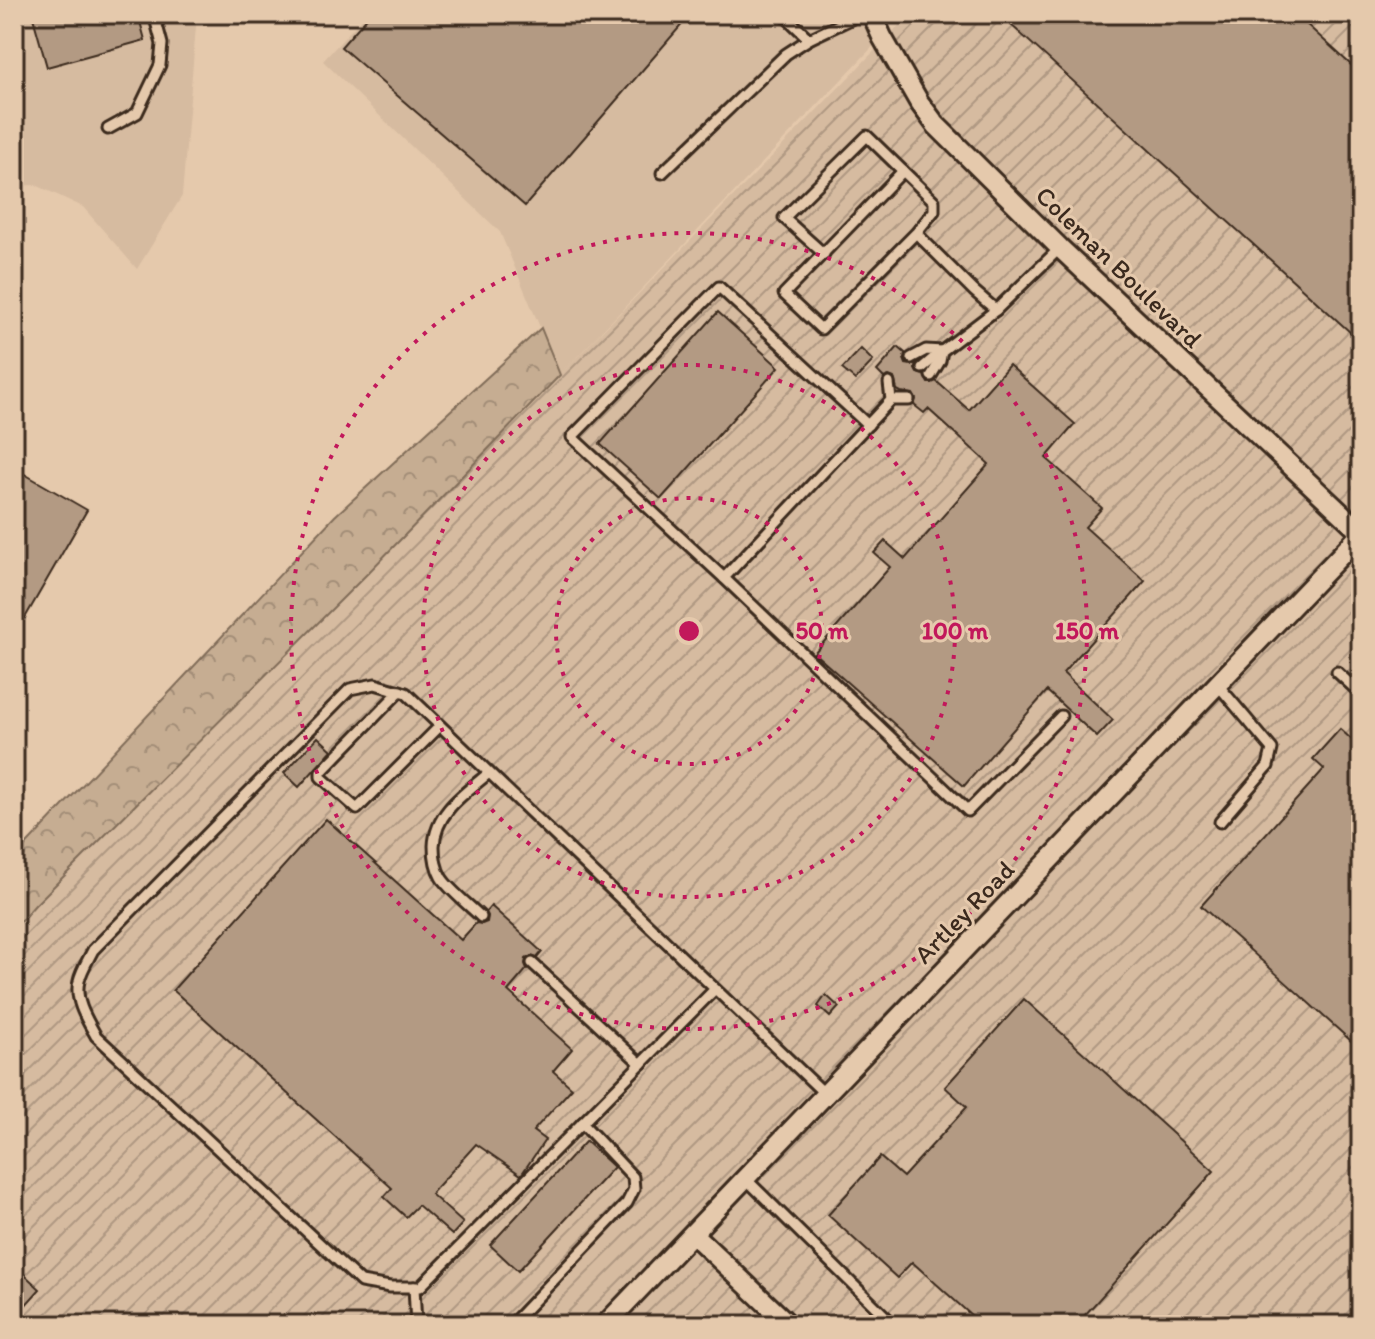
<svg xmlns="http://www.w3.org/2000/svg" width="1375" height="1339" font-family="Itim,sans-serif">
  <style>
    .built { fill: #d6bba0 }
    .industrial { fill: url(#industrial-furrows) }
    .forest { fill: url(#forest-crowns); stroke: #806c58; stroke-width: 2 }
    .building { fill: #b39a83; stroke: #3b2a1e; stroke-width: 2 }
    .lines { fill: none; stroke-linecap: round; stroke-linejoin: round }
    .service-casing { stroke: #3b2a1e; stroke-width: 15 }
    .minor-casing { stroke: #3b2a1e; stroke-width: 24 }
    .service { stroke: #e5c9ac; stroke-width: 9 }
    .minor { stroke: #e5c9ac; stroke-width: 18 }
    .ring { fill: none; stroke: #c2185b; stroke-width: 4; stroke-dasharray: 4 8 }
    .labels { text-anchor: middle; stroke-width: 6; stroke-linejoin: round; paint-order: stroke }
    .street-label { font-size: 26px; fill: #3b2a1e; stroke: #e5c9ac }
    .centre { fill: #c2185b; stroke: #e5c9ac; stroke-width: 4 }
    .ring-label { font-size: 24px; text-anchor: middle; font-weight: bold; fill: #c2185b; stroke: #e5c9ac; stroke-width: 6; stroke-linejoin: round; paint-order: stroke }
  </style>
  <defs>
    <pattern id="industrial-furrows" width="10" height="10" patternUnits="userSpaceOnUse" patternTransform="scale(2)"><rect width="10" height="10" fill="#d6bba0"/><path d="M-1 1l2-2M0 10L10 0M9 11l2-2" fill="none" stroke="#af9882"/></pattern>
    <pattern id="forest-crowns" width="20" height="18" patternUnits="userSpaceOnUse" patternTransform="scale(2)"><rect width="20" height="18" fill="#c6ad92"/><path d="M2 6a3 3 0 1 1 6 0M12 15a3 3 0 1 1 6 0" fill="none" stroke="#a28d77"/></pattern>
  </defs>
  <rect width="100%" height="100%" fill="#e5c9ac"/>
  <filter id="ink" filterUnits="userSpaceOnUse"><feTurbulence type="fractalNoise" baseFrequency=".0125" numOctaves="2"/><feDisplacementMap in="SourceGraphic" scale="16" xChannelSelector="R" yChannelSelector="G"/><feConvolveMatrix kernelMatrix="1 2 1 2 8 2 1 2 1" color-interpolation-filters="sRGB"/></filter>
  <g filter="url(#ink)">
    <g class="built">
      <polygon points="14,14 197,14 182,196 137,269 83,207 36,185 14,186"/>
      <polygon points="366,14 864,14 882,37 560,375 500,232 323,61"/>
    </g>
    <polygon class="industrial" points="910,14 1361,14 1361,1325 14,1325 14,929 35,905 367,574"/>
    <polygon class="forest" points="541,328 560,375 367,574 35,905 14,929 14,858 335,516"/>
    <g class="building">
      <polygon points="32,14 138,14 145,40 47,67"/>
      <polygon points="370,14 691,14 525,206 341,47"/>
      <polygon points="999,14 1312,14 1304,22 1361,74 1361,342"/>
      <polygon points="718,312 779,367 661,499 600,444"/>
      <polygon points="898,347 905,353 904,359 906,364 912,365 916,364 915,369 917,373 924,375 928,383 932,383 936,381 969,410 1009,365 1075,424 1046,458 1102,508 1085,527 1145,581 1063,673 1113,720 1097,737 1047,691 964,786 814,653 890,567 874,553 885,541 905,559 989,464 928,409 924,413 914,405 916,399 913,394 901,392 897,390 894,378 889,376 884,378 877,371"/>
      <polygon points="861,349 873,361 855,380 842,369"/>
      <polygon points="14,468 87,510 14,637"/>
      <polygon points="1340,729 1361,748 1361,1050 1201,906 1324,769 1313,759"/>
      <polygon points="318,737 332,750 299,787 284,773"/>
      <polygon points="326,819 461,940 476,923 482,924 487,922 488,916 486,912 491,906 542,952 537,958 531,956 526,959 525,964 527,969 508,991 572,1049 553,1071 572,1088 533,1131 545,1140 521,1175 476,1144 431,1194 463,1223 452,1235 418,1205 406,1217 384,1197 392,1188 173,990"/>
      <polygon points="826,995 839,1007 830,1017 818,1006"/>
      <polygon points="1024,999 1214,1171 1076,1325 982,1325 912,1262 897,1278 828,1215 880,1157 903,1177 967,1107 945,1087"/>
      <polygon points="586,1141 614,1167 518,1271 490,1245"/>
      <polygon points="14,1265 40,1289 14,1318"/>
    </g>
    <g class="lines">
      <defs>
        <g id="service">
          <polyline points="783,14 809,39"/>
          <polyline points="108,129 137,113 160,65 162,44 154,14"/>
          <polyline points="662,173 786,54 809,39 861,14"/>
          <polyline points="916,233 934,211 934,201 903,171 784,294 821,329 916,233 974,291 996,310 1060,248"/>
          <polyline points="824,254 784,218 867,136 903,171"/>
          <polyline points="911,358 926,350 942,351"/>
          <polyline points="922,368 942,351"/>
          <polyline points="931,376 940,361 942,351 996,310"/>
          <polyline points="889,383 891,400"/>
          <polyline points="909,400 891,400 724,578 968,811 1061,716"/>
          <polyline points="724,578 572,437 719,287 868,425"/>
          <polyline points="1337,672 1361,694"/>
          <polyline points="1218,685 1272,749 1268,766 1220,822"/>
          <polyline points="400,691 321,772 321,777 357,809 440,726"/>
          <path d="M481,917C471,907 447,888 441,877C436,868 434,856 434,846C435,812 465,793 489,773"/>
          <polyline points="532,963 641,1064"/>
          <path d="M715,989L420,1287H390L361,1282L96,1036C87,1020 74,1000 79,981C81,971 88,960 93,950L350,689L375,684L406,693L826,1095"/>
          <polyline points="746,1179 894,1325"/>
          <polyline points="414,1287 416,1325"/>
          <polyline points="511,1325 627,1203 634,1189 633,1177 582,1123"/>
        </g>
        <g id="minor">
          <polyline points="872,14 882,37 919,102 936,125 1060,248 1361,532"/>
          <polyline points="693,1234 789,1325"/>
          <polyline points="605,1325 1361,534"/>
        </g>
      </defs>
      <use href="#service" class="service-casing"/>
      <use href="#minor" class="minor-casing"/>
      <use href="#service" class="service"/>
      <use href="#minor" class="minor"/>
    </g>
  </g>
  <g class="ring">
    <circle cx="689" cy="631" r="133"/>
    <circle cx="689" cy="631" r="266"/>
    <circle cx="689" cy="631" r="398"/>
  </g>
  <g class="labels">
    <g class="street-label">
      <text transform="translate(1119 267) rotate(44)" y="9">Coleman Boulevard</text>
      <text transform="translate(964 912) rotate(-46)" y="9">Artley Road</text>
    </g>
  </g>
  <circle cx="689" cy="631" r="12" class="centre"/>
  <g class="ring-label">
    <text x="822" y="639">50 m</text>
    <text x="955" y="639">100 m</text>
    <text x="1087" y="639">150 m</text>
  </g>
  <rect width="1375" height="1339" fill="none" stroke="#e5c9ac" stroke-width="48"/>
  <rect x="24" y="24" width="1327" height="1291" fill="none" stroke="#3b2a1e" stroke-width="3" filter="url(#ink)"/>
</svg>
